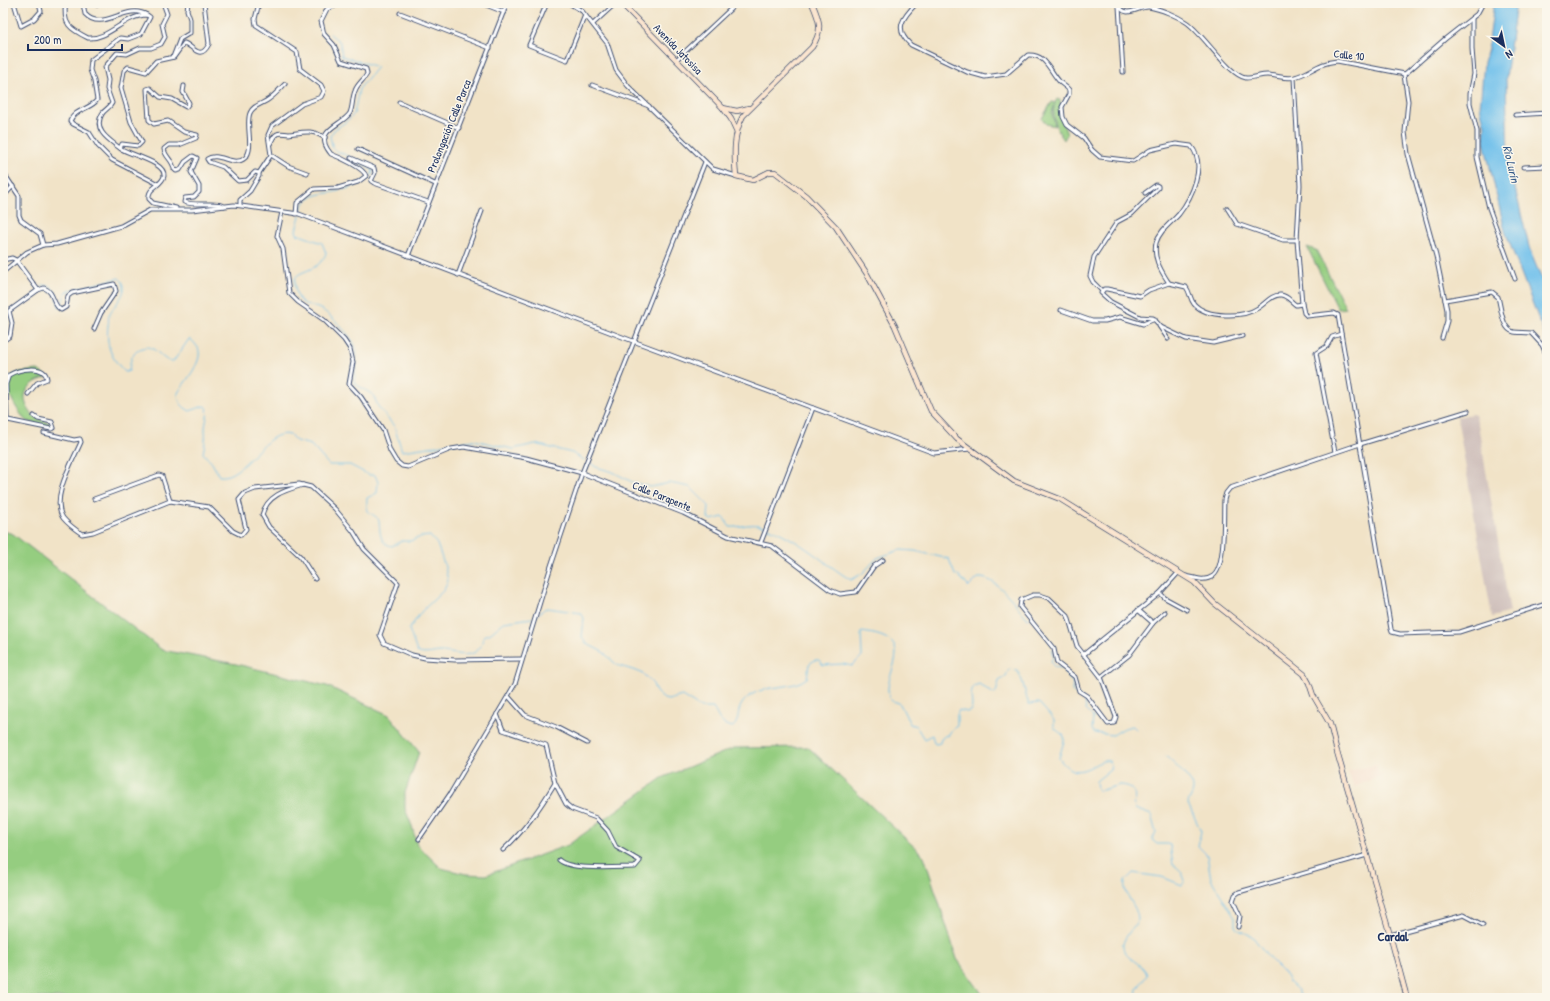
<svg xmlns="http://www.w3.org/2000/svg" width="1550" height="1001" font-family="'Patrick Hand',sans-serif">
  <style>
    .built { fill: #f3d4bf }
    .industrial { fill: #cfc0bb }
    .green { fill: #95cd80; stroke: #587e6f }
    .water { fill: #70c0eb; stroke: #4678a4 }
    .lines { fill: none; stroke-linecap: round; stroke-linejoin: round }
    .stream { stroke: #70c0eb; stroke-width: 1 }
    .street-casing { stroke: #3b4a6e; stroke-width: 5 }
    .secondary-casing { stroke: #3b4a6e; stroke-width: 6 }
    .street { stroke: #fff; stroke-width: 3 }
    .secondary { stroke: #fbe5cf; stroke-width: 4.5 }
    .labels { text-anchor: middle; stroke-width: 3; stroke-linejoin: round; paint-order: stroke }
    .street-label { font-size: 11px; fill: #1b2f5e; stroke: #fbf7ec }
    .water-label { font-size: 12px; font-style: italic; fill: #355a88; stroke: #fbf7ec }
    .quarter-label { font-size: 13px; font-weight: bold; fill: #1b2f5e; stroke: #fbf7ec }
  </style>
  <rect width="100%" height="100%" fill="#fbf7ec"/>
  <filter id="ink" filterUnits="userSpaceOnUse"><feTurbulence type="fractalNoise" baseFrequency=".025" numOctaves="2"/><feDisplacementMap in="SourceGraphic" scale="8" xChannelSelector="R" yChannelSelector="G"/><feConvolveMatrix kernelMatrix="1 2 1 2 8 2 1 2 1" color-interpolation-filters="sRGB"/></filter>
  <filter id="wash" filterUnits="userSpaceOnUse"><feTurbulence type="fractalNoise" baseFrequency=".012" numOctaves="4" result="noise"/><feDisplacementMap in="SourceGraphic" scale="16" xChannelSelector="R" yChannelSelector="G"/><feGaussianBlur stdDeviation="0.9" result="paint"/><feColorMatrix in="noise" values="0 0 0 0 0 0 0 0 0 0 0 0 0 0 0 0 0 1.4 0 .05"/><feComposite in="paint" operator="in"/></filter>
  <g filter="url(#wash)">
    <rect width="100%" height="100%" fill="#f1e3c7"/>
    <polygon class="built" points="1376,765 1378,773 1382,775 1381,776 1354,787 1348,771"/>
    <polygon class="industrial" points="1472,414 1475,415 1478,424 1510,612 1492,617 1457,417"/>
    <g class="green">
      <path d="M1057,99L1060,100L1061,118L1067,134L1064,140C1057,131 1049,110 1057,99Z"/>
      <polygon points="1052,102 1055,103 1052,113 1055,126 1046,124 1042,118"/>
      <polygon points="1307,247 1316,250 1346,308 1338,309"/>
      <path d="M38,370L45,375L46,378C25,383 18,399 33,415C37,419 45,421 50,423L51,427L26,421C18,411 3,390 10,377L20,372Z"/>
      <polygon points="3,531 13,534 162,650 236,664 327,686 389,715 419,752 405,793 405,809 412,826 417,845 441,868 466,874 486,875 568,845 662,778 734,748 808,747 924,856 957,959 985,998 3,998"/>
    </g>
    <polygon class="water" points="1494,3 1516,3 1506,78 1508,159 1530,251 1547,292 1547,341 1505,231 1484,142 1485,126 1480,107 1484,62 1488,49"/>
    <g class="lines">
      <g class="stream">
        <polyline points="330,34 340,42 342,56 377,67 359,89 354,114 347,121 334,130 330,136 333,149 350,157"/>
        <path d="M300,213C304,197 314,195 328,193C342,191 362,185 372,175L373,170L352,160"/>
        <path d="M300,216L296,230L297,234L322,243L326,253C320,272 297,270 295,279C294,285 296,295 300,300C304,306 316,306 322,310C330,314 353,338 355,346C359,358 355,371 354,383L373,395L379,408L394,426L402,451L474,440L513,449L535,444L572,453L584,460"/>
        <path d="M42,285L51,286L56,295L59,307H61L65,293L71,290L119,278C133,290 114,304 109,315C108,318 109,322 108,325C106,345 110,357 125,372L129,371C130,362 131,354 140,349C155,341 160,361 173,362L189,339C193,340 193,342 196,345C208,358 183,383 178,393C178,402 182,407 190,411L204,406L207,407C209,415 205,422 205,430C206,438 205,444 203,453L212,463L219,476C244,480 265,427 290,435L296,441L311,445L329,465H350L369,475H375L378,482L377,493L367,498C366,518 371,510 379,520C380,531 379,544 392,546L402,541H410L421,537L430,536L437,544L445,567L448,581L444,590L422,611L409,629L417,652C424,656 434,652 441,652C452,652 468,659 478,650C482,647 482,640 484,636L491,633L504,622L532,618"/>
        <path d="M589,462L596,467L613,472L632,482L651,487L669,483L690,487L709,506L708,518L711,520L723,517L730,527C739,528 748,523 758,525C791,532 823,563 851,580L863,573L877,558L900,550L915,551L949,559L955,575L959,576L969,587L978,578C997,576 1017,607 1028,619"/>
        <path d="M537,616L544,609L548,608L581,613L584,618L582,637L587,644L603,652L617,665L642,673L653,684L656,692L664,699L668,700L682,696L701,708H713C719,717 719,725 733,727C742,719 733,707 751,695C767,684 792,690 807,678L809,664L815,660H819L823,665L843,664L852,666L862,656L861,632C926,639 878,674 890,700L900,704L910,724L916,726L924,739L932,735L934,743L936,744L940,743L941,739L946,735L948,736L952,729L957,726V715L959,710L967,712L971,710C974,702 968,695 974,686L979,684L994,694L996,693L999,681L1006,676L1009,669L1016,670C1024,679 1024,692 1029,704L1039,703L1054,720C1053,731 1057,729 1064,736V741L1059,758C1078,787 1096,757 1109,761L1111,764L1110,770L1096,781L1097,789L1099,791L1120,785C1140,786 1133,798 1135,809L1151,815L1156,833L1152,840L1157,844H1167L1170,845L1173,865C1180,868 1183,874 1185,881L1182,885L1162,877L1133,873L1125,881C1122,895 1138,905 1138,920C1134,927 1125,936 1123,944C1121,959 1144,962 1147,975L1137,989L1136,998"/>
        <polyline points="1052,650 1053,658 1050,662 1055,667 1062,668"/>
        <path d="M1064,670L1066,675L1073,683L1072,691L1085,701L1086,710L1093,717L1092,729L1094,733L1113,735C1120,731 1124,727 1133,726L1136,729"/>
        <path d="M1166,756C1172,763 1195,781 1193,790C1193,795 1188,799 1188,804L1201,831L1198,846L1207,855L1211,879L1235,918V926L1237,929"/>
        <polyline points="1239,930 1252,936 1271,960 1285,974 1289,982 1298,990 1301,998"/>
      </g>
    </g>
  </g>
  <g filter="url(#ink)">
    <g class="lines">
      <defs>
        <g id="street">
          <polyline points="14,3 21,26 34,19 41,11 39,3"/>
          <path d="M66,3C62,24 70,29 88,38C108,40 125,15 147,15L150,17L141,34L128,39L120,38L91,60L90,70L94,81L97,100C91,109 75,109 70,121L73,124L89,132L98,146L112,160L158,184"/>
          <path d="M83,3L85,14C103,33 126,2 147,15"/>
          <polyline points="93,3 97,5 101,3"/>
          <polyline points="481,3 504,12"/>
          <polyline points="547,3 529,45 567,60 585,15"/>
          <polyline points="569,3 582,11 607,43 616,70 628,86 713,169 736,176"/>
          <path d="M917,3C903,17 893,29 911,45L967,72L985,77L1006,74L1028,55C1046,54 1049,70 1059,81C1062,85 1066,86 1069,90V94L1062,107L1063,117L1067,125L1084,138L1092,150L1100,157L1133,161L1150,150L1176,144L1191,146C1207,165 1192,197 1179,214C1171,223 1159,231 1156,243C1153,257 1160,269 1167,280L1169,283L1186,287C1190,292 1190,299 1194,304C1207,318 1243,318 1258,308C1265,304 1272,294 1281,295C1288,296 1291,302 1296,305L1302,304"/>
          <path d="M1117,3C1126,21 1137,6 1149,7C1161,9 1177,16 1186,22C1202,32 1229,76 1246,78C1253,78 1261,75 1267,75C1276,75 1287,80 1295,77C1312,72 1317,63 1337,61L1405,74L1445,39L1477,14L1483,3"/>
          <polyline points="1119,6 1123,72"/>
          <polyline points="400,13 490,48"/>
          <polyline points="1472,18 1472,49 1474,74 1470,94 1470,103 1477,131 1477,157 1489,208 1515,279"/>
          <polyline points="593,24 616,3"/>
          <polyline points="173,57 180,39 190,33 190,19 187,10 188,3"/>
          <polyline points="676,60 737,3"/>
          <polyline points="1404,75 1408,101 1405,132 1408,154 1436,256 1447,310 1447,321 1442,338"/>
          <polyline points="1294,78 1300,185 1297,240 1302,304 1304,313 1307,316 1334,313 1338,315 1391,629 1392,632 1400,634 1459,632 1543,605"/>
          <polyline points="592,85 649,106"/>
          <path d="M184,86L183,92L189,103L186,107L172,99L160,97L150,88L147,89L149,120L154,124L168,121L184,132L197,135L196,138L179,145H169L164,149C165,157 173,160 174,169L176,171L180,170L185,162L193,156L197,158L191,172L199,186V192L194,197L185,198L184,202C197,207 216,201 224,206"/>
          <polyline points="399,102 459,128"/>
          <polyline points="1515,115 1547,113"/>
          <path d="M270,144C272,141 273,136 277,134C280,132 285,134 289,134C304,132 312,129 325,138"/>
          <path d="M121,149C111,141 92,131 102,114C105,109 110,108 112,103L107,89L108,80L105,67L117,53L127,54L140,48H151L161,44L165,37L162,24L167,14L163,3"/>
          <polyline points="358,149 435,184"/>
          <polyline points="271,155 288,166 307,173"/>
          <polyline points="351,158 374,168 375,173 371,181 374,183 428,202"/>
          <polyline points="1523,167 1547,166"/>
          <polyline points="3,172 19,196 19,215 21,220 40,234 43,245"/>
          <polyline points="259,173 271,155 268,135 272,126 302,104 321,97 324,91 321,85 300,69 297,52 256,25 255,19 259,3"/>
          <polyline points="3,197 13,186"/>
          <path d="M240,205V200L250,191L259,176V173L255,172L247,180L238,181L223,167L209,162L207,159C218,151 234,168 245,158C255,149 245,125 250,113C253,105 263,104 269,99C275,95 280,89 285,84"/>
          <path d="M176,208L153,203L149,199C147,187 162,186 164,176C166,162 129,155 120,148L122,144L138,146L142,142L131,122L121,88L124,71L128,67L146,72L156,61L174,57L184,43C192,45 200,62 209,44L204,3"/>
          <polyline points="1227,208 1237,224 1283,240 1297,240"/>
          <polyline points="282,212 277,236 283,249 289,293 298,302 324,320 344,340 350,349 353,362 349,384 361,397 383,430 390,451 396,461 402,466 408,467 451,449 464,447 526,458 582,473 683,513 728,536 772,546 830,590 840,594 856,592 874,566 883,560"/>
          <path d="M296,214L297,203L314,189L338,188L358,182L366,176C364,168 339,157 331,154C311,130 342,126 350,113C353,106 352,98 355,91C357,84 364,80 367,74L366,69L341,61L334,45L324,34L321,21L327,9L343,3"/>
          <polyline points="408,256 507,3"/>
          <polyline points="3,260 12,258 16,260 38,290"/>
          <polyline points="3,272 27,252 43,245 57,244 121,226 150,210 192,210 234,205 299,214 633,341 934,453 970,449"/>
          <polyline points="458,275 482,211"/>
          <polyline points="1169,283 1149,290 1140,296 1107,289 1104,289 1101,293 1111,302 1140,317 1153,318 1161,327 1186,339 1213,343 1242,336"/>
          <polyline points="1102,291 1093,282 1090,276 1094,257 1117,222 1132,214 1158,188 1158,186 1156,185 1145,193"/>
          <path d="M1445,300L1492,292L1498,297C1501,307 1502,330 1514,332C1520,333 1525,332 1531,333L1542,345L1547,356"/>
          <polyline points="1061,310 1092,321 1105,321 1120,317 1143,324 1155,319"/>
          <polyline points="1159,326 1168,339"/>
          <path d="M3,341L10,336L12,323L9,311L38,290L44,288C55,292 52,305 61,310L66,307L68,296L72,293L114,284L116,291L101,313L94,329"/>
          <polyline points="3,371 7,379"/>
          <polyline points="3,419 51,429 54,428 52,422 38,419 34,416"/>
          <path d="M7,420L6,384L9,375C17,370 45,363 47,379L37,383L28,394"/>
          <path d="M44,433L74,440L80,439L81,442C73,461 50,498 63,518C68,524 76,530 82,534L93,532L170,501L209,507L233,531L241,535L246,529L239,500L245,493L255,489L299,484L311,487L335,509L353,531L364,549L398,583L380,635L384,643L412,655L425,658L455,660L522,659"/>
          <polyline points="1335,452 1316,353 1327,346 1332,337 1341,334"/>
          <path d="M303,485C286,490 267,495 262,515L269,527L301,557L315,579"/>
          <polyline points="94,499 159,475 162,476 170,501"/>
          <polyline points="761,542 813,408"/>
          <path d="M1186,576C1195,578 1205,582 1213,576C1226,567 1223,516 1224,500L1226,493L1230,488L1360,444L1468,411"/>
          <polyline points="1160,593 1179,572"/>
          <polygon points="1033,595 1040,595 1049,598 1068,616 1077,646 1101,677 1116,717 1114,723 1108,724 1087,696 1079,691 1075,677 1057,663 1054,649 1020,607 1021,600"/>
          <polyline points="1138,610 1153,623"/>
          <polyline points="1083,655 1160,593 1165,598 1187,610"/>
          <polyline points="1101,677 1129,655 1153,623 1165,612"/>
          <polyline points="509,697 525,715 556,727 587,743"/>
          <path d="M497,714L503,730L546,745L555,783L566,804L572,809L596,818L608,831L616,847L640,861L635,867C618,867 571,871 559,860"/>
          <polyline points="419,839 450,794 515,684 551,566 582,473 705,162"/>
          <path d="M503,850C525,830 540,808 555,783"/>
          <polyline points="1238,927 1240,916 1233,901 1235,895 1239,892 1367,855"/>
          <polyline points="1390,935 1464,915 1483,925"/>
        </g>
        <g id="secondary">
          <polyline points="621,3 723,108 731,119 737,132"/>
          <path d="M812,3C820,21 823,30 812,47L743,116C733,134 734,156 736,176L753,180L769,172H775L806,196L836,227L867,274L895,326L931,411L957,439L1014,481L1060,499L1194,582L1214,603L1304,674L1309,683L1313,695L1330,724L1337,752L1390,935L1407,998"/>
          <polyline points="723,108 737,111 749,108"/>
        </g>
      </defs>
      <use href="#street" class="street-casing"/>
      <use href="#secondary" class="secondary-casing"/>
      <use href="#street" class="street"/>
      <use href="#secondary" class="secondary"/>
    </g>
  </g>
  <g class="labels">
    <g class="street-label">
      <text transform="translate(678 49) rotate(46)" y="4">Avenida Jatosisa</text>
      <text transform="translate(1349 55) rotate(6)" y="4">Calle 10</text>
      <text transform="translate(449 126) rotate(-68)" y="4">Prolongación Calle Parca</text>
      <text transform="translate(662 496) rotate(22)" y="4">Calle Parapente</text>
    </g>
    <g class="water-label">
      <text transform="translate(1511 164) rotate(77)" y="4">Río Lurín</text>
    </g>
    <g class="quarter-label">
      <text x="1393" y="941">Cardal</text>
    </g>
  </g>
  <rect width="1550" height="1001" fill="none" stroke="#fbf7ec" stroke-width="16"/>
  <g transform="translate(1504 46) rotate(147)" stroke="#fbf7ec" stroke-width="3" paint-order="stroke">
  <path d="M0-3L7 15L0 10L-7 15Z" fill="#1b2f5e"/>
  <text y="-6" font-size="11" font-weight="bold" text-anchor="middle" fill="#1b2f5e">N</text>
  </g>
  <path d="M28 44v6h94v-6" fill="none" stroke="#1b2f5e" stroke-width="2"/>
  <text x="34" y="44" font-size="12" fill="#1b2f5e" stroke="#fbf7ec" stroke-width="3" paint-order="stroke">200 m</text>
</svg>
